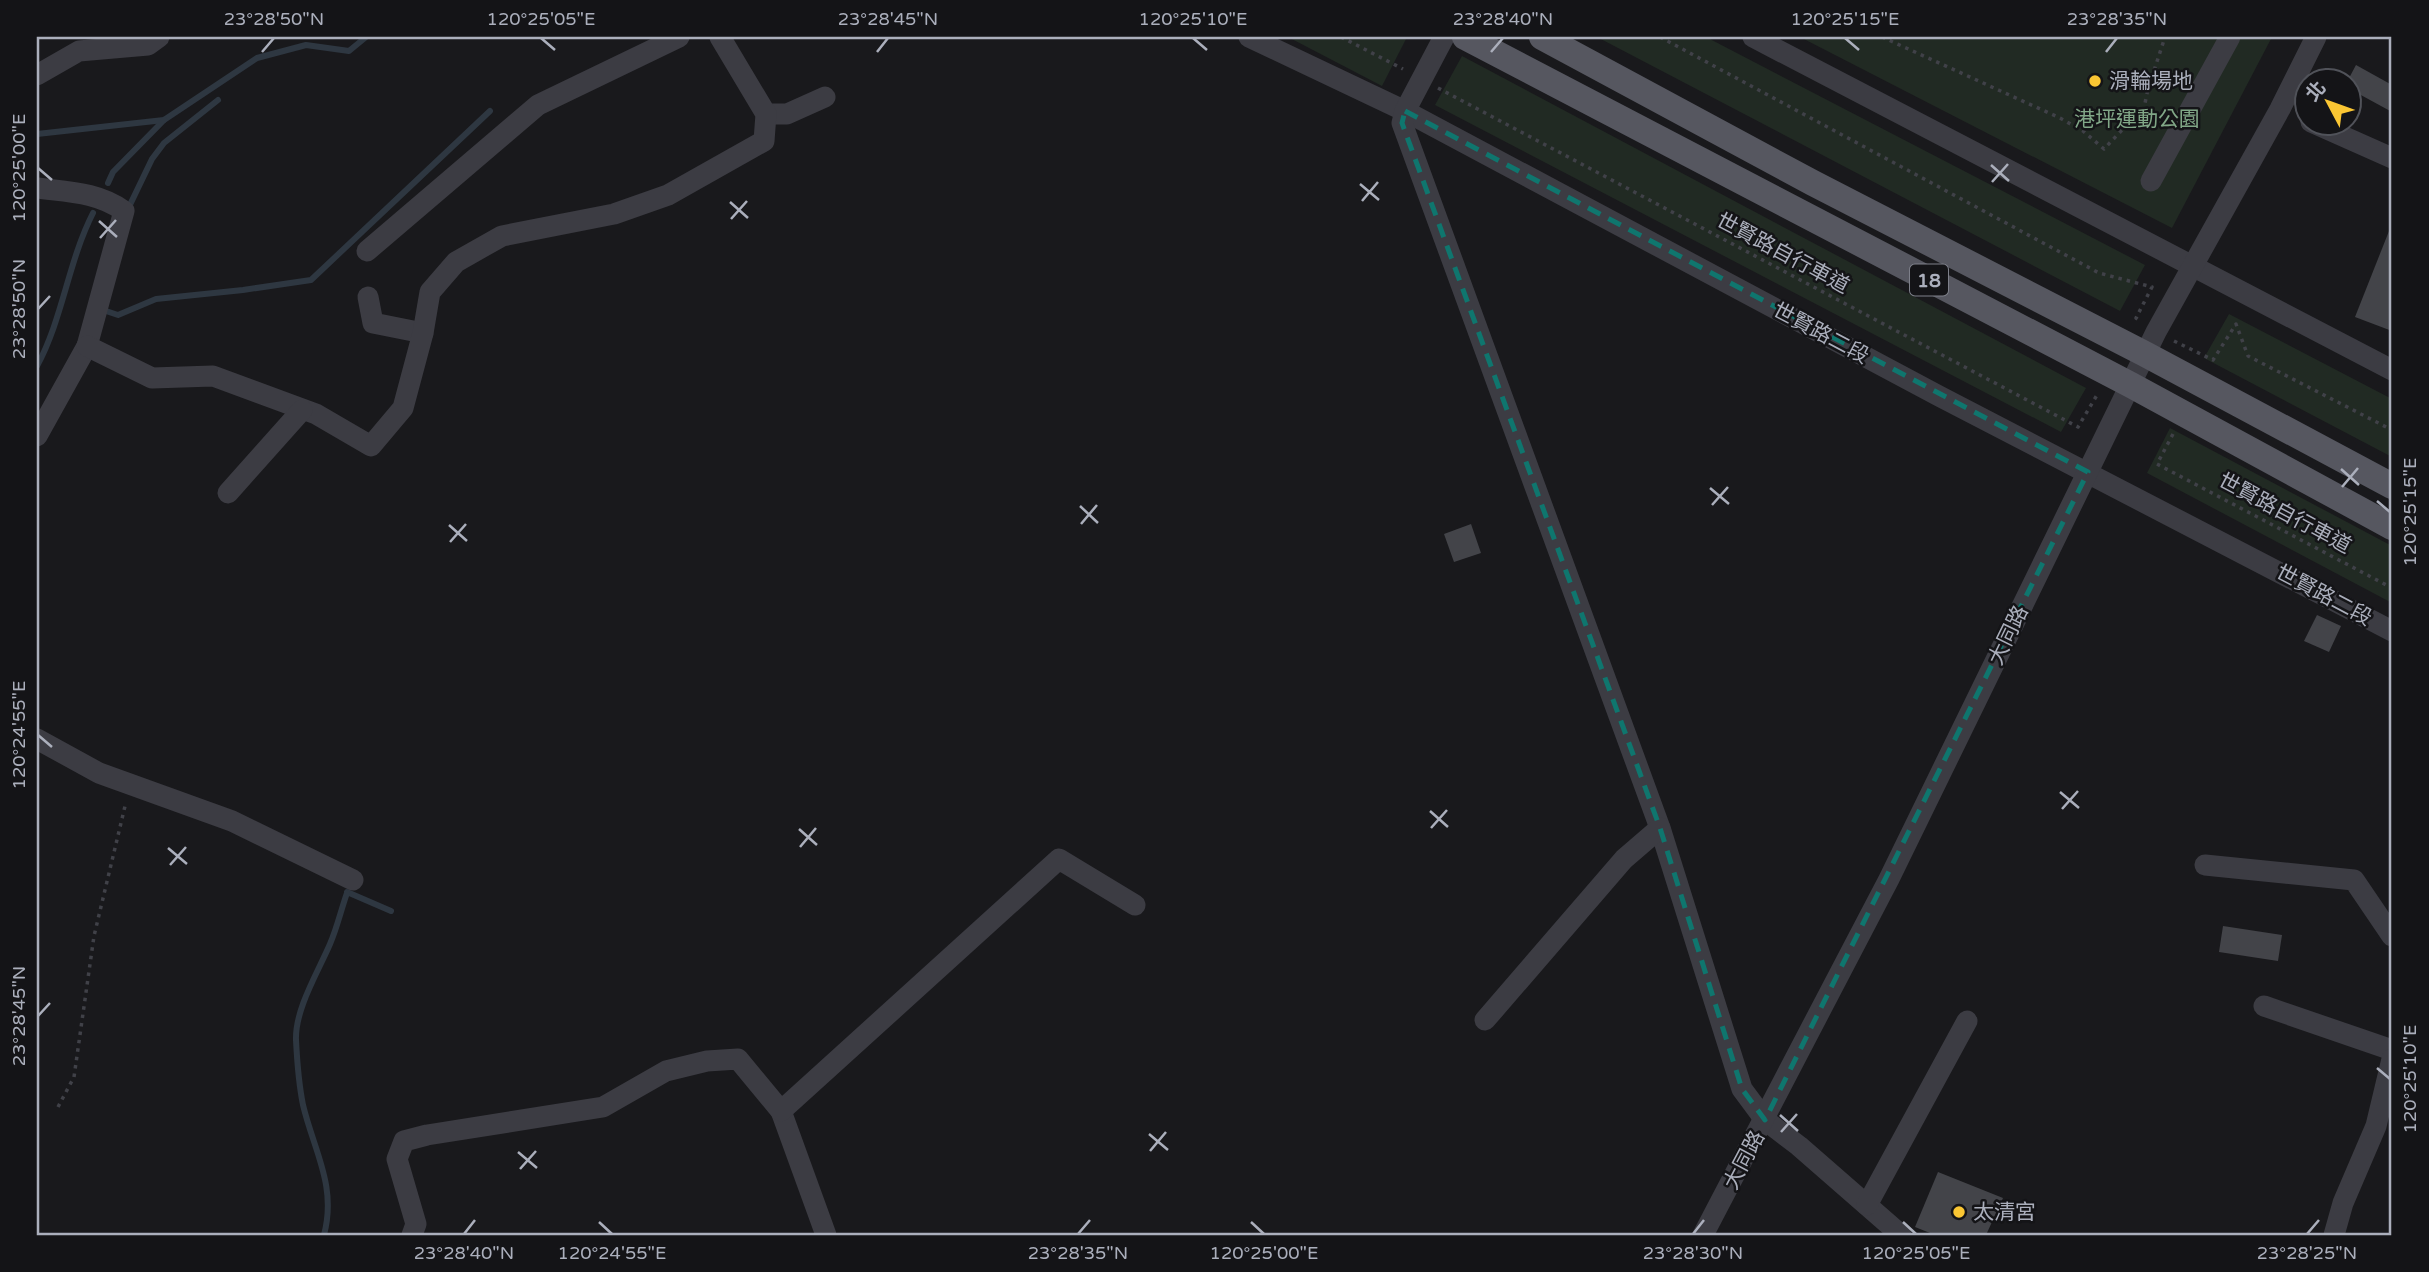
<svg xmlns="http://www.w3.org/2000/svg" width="2429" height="1272" font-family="'Varela Round','Noto Sans TC',sans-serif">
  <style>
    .green { fill: #212a23 }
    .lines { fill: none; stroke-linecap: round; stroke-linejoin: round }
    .stream { stroke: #2e3741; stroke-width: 6 }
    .building { fill: #434449 }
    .path { stroke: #404148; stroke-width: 3.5; stroke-dasharray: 3.5 5; stroke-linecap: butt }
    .minor { stroke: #3c3c43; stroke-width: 21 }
    .major { stroke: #565760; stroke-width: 26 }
    .marked { fill: none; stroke: #0f766e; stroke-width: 5; stroke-dasharray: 14 9; stroke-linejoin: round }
    .ticks { fill: none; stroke: #abafbc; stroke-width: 2.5 }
    .poi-dot { fill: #fac633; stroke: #141417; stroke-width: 2.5 }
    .labels { text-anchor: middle; stroke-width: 5; stroke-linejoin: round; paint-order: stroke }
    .shield { fill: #141417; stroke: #7e808a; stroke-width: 2 }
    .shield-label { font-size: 19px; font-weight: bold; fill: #abafbc }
    .poi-label { font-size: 21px; fill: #abafbc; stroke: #141417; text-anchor: start }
    .park-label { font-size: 21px; fill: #81a787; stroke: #141417 }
    .street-label { font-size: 21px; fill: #abafbc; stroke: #141417 }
    .neatline { fill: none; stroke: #abafbc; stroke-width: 2.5 }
    .ticks-label { font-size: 18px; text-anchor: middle; fill: #abafbc }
  </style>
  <rect width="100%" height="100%" fill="#19191c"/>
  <g class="green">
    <polygon points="1288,37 1407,37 1382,86"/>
    <polygon points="1597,37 1706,37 2145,265 2120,311"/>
    <polygon points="1800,37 2272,37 2172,228"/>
    <polygon points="1462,56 2086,388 2061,432 1435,105"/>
    <polygon points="2229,314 2392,399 2392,457 2204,358"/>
    <polygon points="2170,428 2392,546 2392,603 2147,473"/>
  </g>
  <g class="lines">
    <g class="stream">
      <polyline points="37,134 164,120 257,58 306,45 349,51 366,37"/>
      <polyline points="108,183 113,172 164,120"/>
      <polyline points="127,211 152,159 164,143 218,100"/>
      <polyline points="103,310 118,315 156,299 243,290 311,280 490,111"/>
      <path d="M37,366C63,318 68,262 93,213"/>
      <polyline points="347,892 391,911"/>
      <path d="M324,1235C337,1186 314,1151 303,1105C299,1085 297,1060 296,1040C295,1009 318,972 330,944C337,928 341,910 347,893"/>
    </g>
  </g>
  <g class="building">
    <polygon points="2356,65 2392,85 2392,112 2348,88 2348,80"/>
    <polygon points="2391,226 2392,227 2392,331 2355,317"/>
    <polygon points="1471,524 1481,553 1454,562 1444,534"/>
    <polygon points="2317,615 2341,626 2329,652 2304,641"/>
    <polygon points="2223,926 2282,935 2278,961 2219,952"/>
    <polygon points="1938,1172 2003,1198 1986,1235 1935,1235 1915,1227"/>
  </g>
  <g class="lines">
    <g class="path">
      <polyline points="1341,37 1403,69"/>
      <polyline points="1660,37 2099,273 2152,287 2136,318 2140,321"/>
      <polyline points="1882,37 2060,118 2083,131 2104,149 2123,129 2142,117 2148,89 2165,37"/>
      <polyline points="1438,88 2078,427 2097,395 2100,396"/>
      <polyline points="2174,341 2213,360 2236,324 2248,356 2392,430"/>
      <polyline points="2173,434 2157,464 2392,588"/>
      <polyline points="58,1107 74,1077 94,936 126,802"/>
    </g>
    <g class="minor">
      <polyline points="1249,37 1405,111 1939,396 2392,631"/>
      <polyline points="1444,37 1405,111 1402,123 1660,828 1742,1089 1765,1120 1799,1146 1901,1235"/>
      <polyline points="1753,37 2392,370"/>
      <polyline points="37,75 79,51 148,45 159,37"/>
      <polyline points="766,114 787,114 825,97"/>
      <polyline points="2311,122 2392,158"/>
      <polyline points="2151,181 2230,37"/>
      <path d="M37,188C68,192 98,192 124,211L87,346L37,436"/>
      <polyline points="367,251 538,105 679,37"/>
      <polyline points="368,297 373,323 423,333"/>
      <polyline points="87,346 152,378 213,376 316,414 371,446 403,408 423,333 430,292 456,262 502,236 614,214 668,195 764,141 766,114 720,37"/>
      <polyline points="228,493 302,410"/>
      <polyline points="37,739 99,773 232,821 353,880"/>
      <polyline points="2205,865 2354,880 2392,936"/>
      <polyline points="2264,1006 2392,1050"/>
      <polyline points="1485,1020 1624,859 1660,828"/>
      <polyline points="781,1111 826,1235"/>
      <polyline points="1867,1205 1967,1021"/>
      <polyline points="412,1235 416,1224 397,1159 404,1141 427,1135 603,1107 666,1071 707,1061 738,1059 781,1111 1059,859 1135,905"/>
      <polyline points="1703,1235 1889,879 2156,332 2280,109 2316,37"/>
      <polyline points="2334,1235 2343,1203 2376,1126 2392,1059"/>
    </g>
    <g class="major">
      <polyline points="1465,37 2131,385 2392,527"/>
      <polyline points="1542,37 1813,183 2145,354 2392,486"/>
    </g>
  </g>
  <path class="marked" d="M1405,111L2088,472L1765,1120L1742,1089L1660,828L1402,123Z"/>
  <path class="ticks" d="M541,38L555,50M1193,38L1207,50M1845,38L1859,50M262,52L274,38M877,52L888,38M1491,52L1503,38M2106,52L2117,38M1991,165L2009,181M38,168L52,180M1992,182L2008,164M1360,184L1379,200M1362,201L1378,182M730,202L748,218M731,219L747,201M99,221L117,237M100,238L116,220M38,309L50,296M2341,469L2359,485M2342,487L2358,468M1710,488L1729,504M2377,501L2390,512M1712,505L1728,487M1080,506L1098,523M1081,524L1097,505M449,525L467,541M450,542L466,524M38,735L52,747M2060,792L2079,808M2062,809L2078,791M1430,811L1448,827M1431,828L1447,810M799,829L817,845M800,847L816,828M168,848L187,864M170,865L186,847M38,1016L50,1003M2377,1068L2390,1079M1780,1115L1798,1131M1781,1132L1797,1114M1149,1134L1168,1150M1150,1151L1166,1132M518,1152L537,1168M520,1169L536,1151M599,1222L612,1234M1251,1222L1264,1234M1903,1222L1916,1234M464,1234L475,1220M1078,1234L1090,1220M1693,1234L1704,1220M2307,1234L2319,1220"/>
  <g class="poi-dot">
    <circle cx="2095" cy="81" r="7"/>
    <circle cx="1959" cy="1212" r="7"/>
  </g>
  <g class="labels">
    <rect class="shield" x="1910" y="264.5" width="38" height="31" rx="5"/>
    <g class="shield-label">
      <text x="1929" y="287">18</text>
    </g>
    <g class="poi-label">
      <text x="2109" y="88">滑輪場地</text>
      <text x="1973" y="1219">太清宮</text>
    </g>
    <g class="park-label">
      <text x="2137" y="126">港坪運動公園</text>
    </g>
    <g class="street-label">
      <text transform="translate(1783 253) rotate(28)" y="7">世賢路自行車道</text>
      <text transform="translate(1821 333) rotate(28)" y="7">世賢路二段</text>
      <text transform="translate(2285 513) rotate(28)" y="7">世賢路自行車道</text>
      <text transform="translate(2324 595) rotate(28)" y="7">世賢路二段</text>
      <text transform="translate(2008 635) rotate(-64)" y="7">大同路</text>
      <text transform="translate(1744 1160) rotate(-62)" y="7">大同路</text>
    </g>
  </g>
  <rect width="2429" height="1272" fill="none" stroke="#141417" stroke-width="77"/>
  <g transform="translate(2328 102) rotate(311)"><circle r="33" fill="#141417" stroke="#505259" stroke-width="2"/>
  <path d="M0-5L12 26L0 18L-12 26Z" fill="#fac633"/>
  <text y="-10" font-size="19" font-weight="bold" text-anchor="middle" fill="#abafbc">北</text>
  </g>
  <rect x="38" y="38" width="2352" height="1196" class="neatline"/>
  <g class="ticks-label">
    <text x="274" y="25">23°28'50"N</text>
    <text x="541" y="25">120°25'05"E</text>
    <text x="888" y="25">23°28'45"N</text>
    <text x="1193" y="25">120°25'10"E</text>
    <text x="1503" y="25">23°28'40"N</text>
    <text x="1845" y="25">120°25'15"E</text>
    <text x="2117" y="25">23°28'35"N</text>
    <text transform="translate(19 168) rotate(-90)" y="6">120°25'00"E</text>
    <text transform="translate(19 309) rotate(-90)" y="6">23°28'50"N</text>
    <text transform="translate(2410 512) rotate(-90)" y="6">120°25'15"E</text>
    <text transform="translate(19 735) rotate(-90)" y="6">120°24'55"E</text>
    <text transform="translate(19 1016) rotate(-90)" y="6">23°28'45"N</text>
    <text transform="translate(2410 1079) rotate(-90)" y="6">120°25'10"E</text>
    <text x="464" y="1259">23°28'40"N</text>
    <text x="612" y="1259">120°24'55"E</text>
    <text x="1078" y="1259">23°28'35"N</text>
    <text x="1264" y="1259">120°25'00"E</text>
    <text x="1693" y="1259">23°28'30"N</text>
    <text x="1916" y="1259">120°25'05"E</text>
    <text x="2307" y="1259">23°28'25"N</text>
  </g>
</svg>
